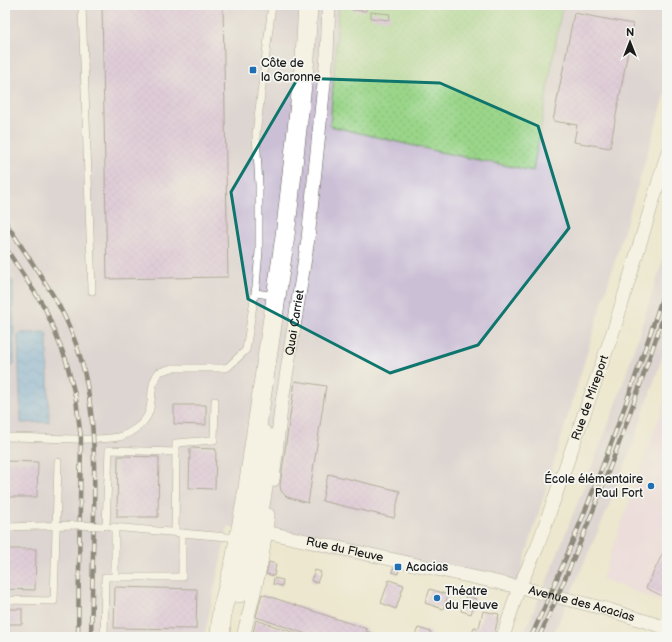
<svg xmlns="http://www.w3.org/2000/svg" width="672" height="642" font-family="'Balsamiq Sans',sans-serif">
  <style>
    .built { fill: #ecd1ea }
    .industrial { fill: #cbbfd5 }
    .grass { fill: url(#grass-dots); stroke: #5b7852 }
    .water { fill: url(#water-waves); stroke: #46637e }
    .building { fill: url(#building-cross-hatch) }
    .lines { fill: none; stroke-linecap: round; stroke-linejoin: round }
    .service-casing { stroke: #65635a; stroke-width: 8 }
    .minor-casing { stroke: #65635a; stroke-width: 14 }
    .secondary-casing { stroke: #65635a; stroke-width: 20 }
    .service { stroke: #fff; stroke-width: 7 }
    .minor { stroke: #fff; stroke-width: 13 }
    .secondary { stroke: #fff; stroke-width: 19 }
    .rail-casing { stroke: #1c1c1c; stroke-width: 4.5 }
    .rail { stroke: #f6f6f2; stroke-width: 3; stroke-dasharray: 9; stroke-linecap: butt }
    .service-bridge-casing { stroke: #65635a; stroke-width: 8; stroke-linecap: butt }
    .service-bridge { stroke: #fff; stroke-width: 7 }
    .marked { fill: none; stroke: #0f766e; stroke-width: 3; stroke-linejoin: round }
    .poi-dot { fill: #1f6fb2; stroke: #f6f6f2; stroke-width: 1.5 }
    .labels { text-anchor: middle; stroke-width: 3.5; stroke-linejoin: round; paint-order: stroke }
    .poi-label { font-size: 12px; fill: #1c1c1c; stroke: #f6f6f2; text-anchor: start }
    .street-label { font-size: 12px; fill: #1c1c1c; stroke: #f6f6f2 }
  </style>
  <defs>
    <pattern id="grass-dots" width="8" height="8" patternUnits="userSpaceOnUse"><rect width="8" height="8" fill="#9ad589"/><path d="M2 2h.1M6 6h.1" fill="none" stroke="#84b676" stroke-width="1.8" stroke-linecap="round"/></pattern>
    <pattern id="water-waves" width="16" height="10" patternUnits="userSpaceOnUse"><rect width="16" height="10" fill="#71aae1"/><path d="M0 5q4-4 8 0t8 0" fill="none" stroke="#5c8ab6"/></pattern>
    <pattern id="building-cross-hatch" width="8" height="8" patternUnits="userSpaceOnUse"><rect width="8" height="8" fill="#ceaae4"/><path d="M0 0l8 8M0 8l8-8" fill="none" stroke="#b092c3"/></pattern>
  </defs>
  <rect width="100%" height="100%" fill="#f6f6f2"/>
  <filter id="ink" filterUnits="userSpaceOnUse"><feTurbulence type="fractalNoise" baseFrequency=".025" numOctaves="2"/><feDisplacementMap in="SourceGraphic" scale="8" xChannelSelector="R" yChannelSelector="G"/><feConvolveMatrix kernelMatrix="1 2 1 2 8 2 1 2 1" color-interpolation-filters="sRGB"/></filter>
  <filter id="wash" filterUnits="userSpaceOnUse"><feTurbulence type="fractalNoise" baseFrequency=".012" numOctaves="4" result="noise"/><feDisplacementMap in="SourceGraphic" scale="16" xChannelSelector="R" yChannelSelector="G"/><feGaussianBlur stdDeviation="0.9" result="paint"/><feColorMatrix in="noise" values="0 0 0 0 0 0 0 0 0 0 0 0 0 0 0 0 0 1.4 0 .05"/><feComposite in="paint" operator="in"/></filter>
  <g filter="url(#wash)">
    <rect width="100%" height="100%" fill="#ece7ce"/>
    <polygon class="built" points="667,394 667,604 602,579"/>
    <g class="industrial">
      <polygon points="5,5 667,5 667,89 515,591 228,527 204,637 5,637"/>
      <polygon points="667,247 667,343 634,441 608,508 552,637 522,637 548,578 617,402"/>
    </g>
    <polygon class="grass" points="339,5 558,5 562,7 533,171 440,152 330,126"/>
    <g class="water">
      <polygon points="5,277 13,281 14,365 5,370"/>
      <polygon points="45,332 47,334 49,422 21,423 18,336 20,333"/>
    </g>
    <g id="blocks">
      <g class="building">
        <polygon points="102,5 223,5 228,277 107,279"/>
        <polygon points="352,5 366,5 366,11 352,10"/>
        <polygon points="371,12 390,14 389,20 371,18"/>
        <polygon points="574,13 633,24 610,148 574,142 577,125 553,121"/>
        <polygon points="295,381 326,386 308,503 287,497 281,491 280,485"/>
        <polygon points="174,405 206,405 206,425 174,424"/>
        <polygon points="190,448 216,449 215,489 189,488"/>
        <polygon points="118,456 159,457 158,517 117,517"/>
        <polygon points="5,461 38,462 37,497 5,497"/>
        <polygon points="328,474 400,491 394,518 322,501"/>
        <polygon points="667,544 667,598 646,588"/>
        <polygon points="5,549 36,549 35,590 5,589"/>
        <polygon points="269,562 276,564 274,576 266,574"/>
        <polygon points="393,568 399,569 398,574 392,572"/>
        <polygon points="315,570 321,572 317,583 311,581"/>
        <polygon points="274,578 283,580 282,586 273,584"/>
        <polygon points="389,580 404,585 396,609 381,603"/>
        <polygon points="115,587 197,589 196,629 114,628"/>
        <polygon points="430,589 448,595 443,609 425,603"/>
        <polygon points="262,594 367,629 366,631 382,637 315,637 256,617"/>
        <polygon points="466,596 476,599 471,614 461,611"/>
        <rect x="5" y="609" width="17" height="15"/>
        <polygon points="483,611 499,614 494,636 485,634 484,637 472,634 474,627 479,628"/>
        <polygon points="256,620 301,635 301,637 252,637"/>
        <polygon points="418,628 431,632 429,637 414,637"/>
      </g>
    </g>
  </g>
  <g filter="url(#ink)">
    <use href="#blocks" fill-opacity="0" stroke="#65635a" stroke-width="1"/>
    <g class="lines">
      <defs>
        <g id="service">
          <polyline points="82,5 92,291"/>
          <polyline points="256,293 275,296"/>
          <path d="M5,437C39,437 86,442 119,437C127,435 139,427 144,421C156,407 147,386 159,372L172,368H224L228,367L246,350L256,286L259,251V185L256,134L272,5"/>
          <polyline points="176,452 176,443 214,440 215,401"/>
          <polyline points="106,526 109,450 176,452 175,532"/>
          <polyline points="5,527 74,525"/>
          <polyline points="112,527 239,538"/>
          <polyline points="115,527 115,577 182,577 182,533"/>
          <polyline points="5,600 54,601 58,462"/>
          <polyline points="104,637 105,577 115,577"/>
        </g>
        <g id="minor">
          <path id="s1" d="M273,480L281,408L308,239L327,55L329,5"/>
          <path id="s2" d="M256,530L519,587L606,609L667,628"/>
          <polyline points="243,637 261,564 268,515"/>
          <path id="s3" d="M503,637L519,587L537,548L615,326L667,154"/>
        </g>
        <g id="secondary">
          <polyline points="239,593 256,530 266,469 264,435"/>
          <polyline points="220,637 222,610 235,561 246,501 285,236 305,58 308,5"/>
        </g>
      </defs>
      <use href="#service" class="service-casing"/>
      <use href="#minor" class="minor-casing"/>
      <use href="#secondary" class="secondary-casing"/>
      <use href="#service" class="service"/>
      <use href="#minor" class="minor"/>
      <use href="#secondary" class="secondary"/>
      <defs>
        <g id="rail">
          <path d="M5,221C28,259 57,294 73,336C95,391 95,454 94,513C93,554 92,596 91,637"/>
          <polyline points="5,247 45,308 66,360 76,399 81,438 78,637"/>
          <path d="M531,637C584,522 628,403 667,283"/>
          <path d="M539,637C589,529 630,418 667,305"/>
        </g>
      </defs>
      <use href="#rail" class="rail-casing"/>
      <use href="#rail" class="rail"/>
      <defs>
        <polyline id="service-bridge" points="74,525 102,526"/>
      </defs>
      <use href="#service-bridge" class="service-bridge-casing"/>
      <use href="#service-bridge" class="service-bridge"/>
    </g>
  </g>
  <path d="M0 0H672V642H0ZM298,78L440,83L538,126L569,228L478,345L390,373L248,299L231,192Z" fill="#ece7ce" fill-opacity=".55" fill-rule="evenodd"/>
  <path class="marked" d="M298,78L440,83L538,126L569,228L478,345L390,373L248,299L231,192Z"/>
  <g class="poi-dot">
    <rect x="249" y="66" width="8" height="8" rx="2"/>
    <circle cx="651" cy="486" r="4"/>
    <rect x="394" y="563" width="8" height="8" rx="2"/>
    <circle cx="437" cy="598" r="4"/>
  </g>
  <g class="labels">
    <g class="poi-label">
      <text x="261" y="67">Côte de<tspan x="261" dy="14">la Garonne</tspan></text>
      <text x="643" y="483" text-anchor="end">École élémentaire<tspan x="643" dy="14">Paul Fort</tspan></text>
      <text x="406" y="571">Acacias</text>
      <text x="445" y="595">Théatre<tspan x="445" dy="14">du Fleuve</tspan></text>
    </g>
    <g class="street-label">
      <text dy="4" stroke="none"><textPath href="#s1" startOffset="159">Quai Carriet</textPath></text>
      <text dy="4" stroke="none"><textPath href="#s3" startOffset="255">Rue de Mireport</textPath></text>
      <text dy="4" stroke="none"><textPath href="#s2" startOffset="91">Rue du Fleuve</textPath></text>
      <text dy="4" stroke="none"><textPath href="#s2" startOffset="334">Avenue des Acacias</textPath></text>
    </g>
  </g>
  <rect width="672" height="642" fill="none" stroke="#f6f6f2" stroke-width="20"/>
  <g transform="translate(630 42)" stroke="#f6f6f2" stroke-width="3" paint-order="stroke">
  <path d="M0-3L7 15L0 10L-7 15Z" fill="#1c1c1c"/>
  <text y="-6" font-size="11" font-weight="bold" text-anchor="middle" fill="#1c1c1c">N</text>
  </g>
</svg>
